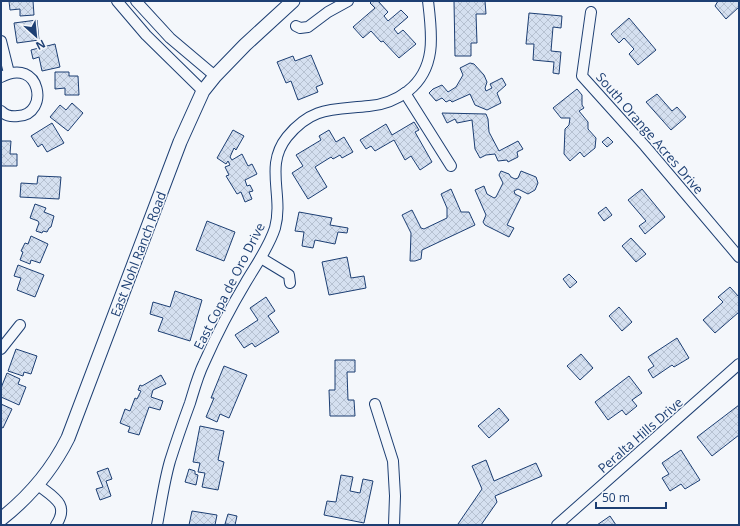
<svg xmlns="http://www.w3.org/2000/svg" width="740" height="526" font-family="'Open Sans',sans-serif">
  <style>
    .building { fill: url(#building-cross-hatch); stroke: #1d3f73 }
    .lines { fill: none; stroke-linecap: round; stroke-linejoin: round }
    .minor-casing { stroke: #1d3f73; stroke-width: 12 }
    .major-casing { stroke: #1d3f73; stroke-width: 15 }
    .minor { stroke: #f4f7fb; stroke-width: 10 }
    .major { stroke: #f4f7fb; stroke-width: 13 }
    .labels { text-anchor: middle; stroke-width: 3; stroke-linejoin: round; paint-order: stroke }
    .street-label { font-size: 13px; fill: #1d3f73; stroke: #f4f7fb }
  </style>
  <defs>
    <pattern id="building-cross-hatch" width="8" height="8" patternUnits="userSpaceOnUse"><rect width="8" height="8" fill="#d5e0f0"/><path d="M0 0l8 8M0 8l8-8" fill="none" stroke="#b6c1d1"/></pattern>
  </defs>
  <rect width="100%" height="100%" fill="#f4f7fb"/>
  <g class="building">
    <polygon points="9,1 33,1 34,15 20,16 20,9 10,10"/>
    <polygon points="372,1 378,1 388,12 384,16 388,21 401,10 408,17 394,29 398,34 403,30 416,44 399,58 383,41 381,42 371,31 363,38 353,27 375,8 370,3"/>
    <polygon points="454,1 485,1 486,14 476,14 477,43 471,43 471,56 455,56"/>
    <polygon points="718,1 739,1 739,7 726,19 715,6"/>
    <polygon points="529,13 562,16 561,28 553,27 551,51 561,52 559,74 553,73 554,62 533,60 534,44 526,44"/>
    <polygon points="629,18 656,50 638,65 629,54 634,49 624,38 619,43 611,34"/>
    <polygon points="37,20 39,40 17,43 14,23"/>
    <polygon points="55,44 60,67 42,71 39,57 33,59 31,50"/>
    <polygon points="311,55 323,84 316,87 318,92 298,100 291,81 286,83 277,62 293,56 295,61"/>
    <polygon points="470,63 474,64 484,75 487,82 485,88 486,91 492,88 490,84 502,78 506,85 497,93 501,103 487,110 475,105 470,94 452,102 450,100 446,102 442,98 436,101 429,93 433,89 442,85 448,92 456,87 463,75 460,68"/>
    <polygon points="55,72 69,72 69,76 78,76 79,95 65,95 65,88 55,89"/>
    <polygon points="577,89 582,95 582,105 584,108 579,111 588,122 588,129 596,138 595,148 584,157 580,152 570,161 564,154 565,129 569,125 570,118 561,118 553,108"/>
    <polygon points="657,94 672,111 677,107 686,117 671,130 646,102"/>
    <polygon points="72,103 83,113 68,131 50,117 60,105 66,110"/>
    <polygon points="442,113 486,114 488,119 489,132 499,151 518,141 523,149 517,152 518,157 508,162 507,160 498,161 495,154 486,155 480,158 475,149 472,120 457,123 455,119 447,123"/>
    <polygon points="414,122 419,130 415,132 432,162 420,170 411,156 405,160 394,140 375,151 371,146 366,149 360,140 386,124 392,135"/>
    <polygon points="52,123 64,143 47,152 42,144 38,147 31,136"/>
    <polygon points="233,130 244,136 236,150 234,148 230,157 232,160 242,154 248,166 252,164 257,174 245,180 247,186 250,185 253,191 249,192 252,199 245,202 241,192 237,194 226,176 229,175 225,167 230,165 228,161 226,164 217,158"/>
    <polygon points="329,130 336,142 344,137 353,152 342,158 340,155 333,159 331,157 315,167 327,187 308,199 292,173 303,166 296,155 321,140 319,136"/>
    <polygon points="608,137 613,142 607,147 602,142"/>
    <polygon points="1,141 11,141 10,154 17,154 17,166 1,166"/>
    <polygon points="501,171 509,174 511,177 515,179 518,178 521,171 536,177 538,183 535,190 528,194 518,189 514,191 515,194 521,197 507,225 514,228 509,237 485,225 483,222 486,215 475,190 484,186 487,194 494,198 496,197 503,183 499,175"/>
    <polygon points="38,176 61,177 59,199 20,197 21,183 37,184"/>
    <polygon points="451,189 461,212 469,212 475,225 422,250 421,259 415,261 410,261 411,233 402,215 412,210 421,228 424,229 447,218 447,208 441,194"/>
    <polygon points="642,189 665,217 645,234 639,226 646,221 628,200"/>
    <polygon points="35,204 46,208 44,212 54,216 51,227 49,228 47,232 43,231 42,233 36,231 39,223 38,221 30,218"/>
    <polygon points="606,207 612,215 604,221 598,213"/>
    <polygon points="299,212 332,218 330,225 348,228 347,233 338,232 335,244 315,240 313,248 302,246 304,232 295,231"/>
    <polygon points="207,221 235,232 224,261 196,250"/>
    <polygon points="31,236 48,244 40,263 31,260 30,264 20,260 23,252 21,251 25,243 28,244"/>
    <polygon points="631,238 646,254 636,262 622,246"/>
    <polygon points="347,257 351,278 364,276 366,288 329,295 322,262"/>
    <polygon points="18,265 44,275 35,297 17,290 21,278 14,276"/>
    <polygon points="569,274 577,282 570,288 563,279"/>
    <polygon points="730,287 739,297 739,312 715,333 703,320 723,302 718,297"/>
    <polygon points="175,291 202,300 190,341 158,331 163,318 150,314 153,302 170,307"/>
    <polygon points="266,297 275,311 268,316 279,332 255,347 252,343 244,348 235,335 258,320 250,308"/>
    <polygon points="619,307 632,322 622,331 609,316"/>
    <polygon points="677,338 689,358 674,367 672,365 653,378 648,370 654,366 648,357"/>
    <polygon points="16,349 37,356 31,374 24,372 23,376 8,371"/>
    <polygon points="581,354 593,368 580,380 567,366"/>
    <polygon points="335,360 355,360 355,372 347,372 348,400 354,400 355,416 330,416 329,390 335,390"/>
    <polygon points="224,366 247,375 229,418 220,414 217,422 206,417 214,398 211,398"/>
    <polygon points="7,373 20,379 18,384 26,387 19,405 1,397 1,388"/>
    <polygon points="161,375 166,384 153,390 151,397 163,401 160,410 149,407 139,435 128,432 130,427 120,423 125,409 130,411 135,398 137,399 141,391 138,390 140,385 142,386"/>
    <polygon points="629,376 642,393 632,400 637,406 626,415 622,410 608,420 595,402"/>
    <polygon points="1,404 12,409 3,428 1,427"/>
    <polygon points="739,405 739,435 712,456 697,437"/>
    <polygon points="499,408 509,420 489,438 478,426"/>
    <polygon points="200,426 224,431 218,460 224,462 218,490 202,487 205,473 198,472 200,463 193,462"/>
    <polygon points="681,450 700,480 685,489 681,484 670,491 662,478 669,474 662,463"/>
    <polygon points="486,460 494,481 536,463 542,476 495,496 497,502 481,525 459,525 458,524 482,489 472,466"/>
    <polygon points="108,468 112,479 106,481 111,496 100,500 96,489 103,487 97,472"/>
    <polygon points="189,469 195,471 195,474 198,475 196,485 185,482"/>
    <polygon points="341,475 353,477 350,491 360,493 363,479 373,481 364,523 324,515 327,501 336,502"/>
    <polygon points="192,511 217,515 215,525 189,525"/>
    <polygon points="228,514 237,516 235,525 225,524"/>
    <polygon points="610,516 616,525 597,525"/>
  </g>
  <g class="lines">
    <defs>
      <g id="minor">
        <polyline points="117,1 146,35 203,91"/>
        <polyline points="136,1 170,38 215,76"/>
        <polyline points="591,12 582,76 645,146 739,257"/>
        <polyline points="296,26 300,28 308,27 328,12 348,1"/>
        <polyline points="1,41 9,73"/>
        <path d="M1,77C41,56 50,115 18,116C12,117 6,116 1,111"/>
        <polyline points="405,93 451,166"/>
        <polyline points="261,258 289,275 290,283"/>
        <polyline points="1,349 20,325"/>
        <polyline points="375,404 393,461 395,496 394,525"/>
        <path d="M38,485C53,497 70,504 56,525"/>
        <path d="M157,525C161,504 164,482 170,461C176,442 183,422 190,403C194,390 198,375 204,363C216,336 231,307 246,282C256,265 269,247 275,228C284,195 264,166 287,137C312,106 333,110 369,106C383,105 396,100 408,91C437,68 432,34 428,1"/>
        <polyline points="557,525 739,364"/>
      </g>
      <path id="major" d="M1,519C29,497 52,470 68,438L180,142L203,91L215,76L245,45L293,1"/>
    </defs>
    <use href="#minor" class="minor-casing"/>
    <use href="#major" class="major-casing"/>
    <use href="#minor" class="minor"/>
    <use href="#major" class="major"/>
  </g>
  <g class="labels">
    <g class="street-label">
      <text transform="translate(650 133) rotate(49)" y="5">South Orange Acres Drive</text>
      <text transform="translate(138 254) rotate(-69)" y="5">East Nohl Ranch Road</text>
      <text transform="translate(229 286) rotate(-63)" y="5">East Copa de Oro Drive</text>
      <text transform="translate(640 435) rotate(-41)" y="5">Peralta Hills Drive</text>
    </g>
  </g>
  <rect width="740" height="526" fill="none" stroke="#1d3f73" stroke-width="4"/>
  <g transform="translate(36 36) rotate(153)" stroke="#f4f7fb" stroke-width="3" paint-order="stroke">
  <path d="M0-3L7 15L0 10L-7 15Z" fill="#1d3f73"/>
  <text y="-6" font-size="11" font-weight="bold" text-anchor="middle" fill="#1d3f73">N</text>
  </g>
  <path d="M596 502v6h70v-6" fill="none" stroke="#1d3f73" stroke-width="2"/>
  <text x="602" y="502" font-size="12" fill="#1d3f73" stroke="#f4f7fb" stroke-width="3" paint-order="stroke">50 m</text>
</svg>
